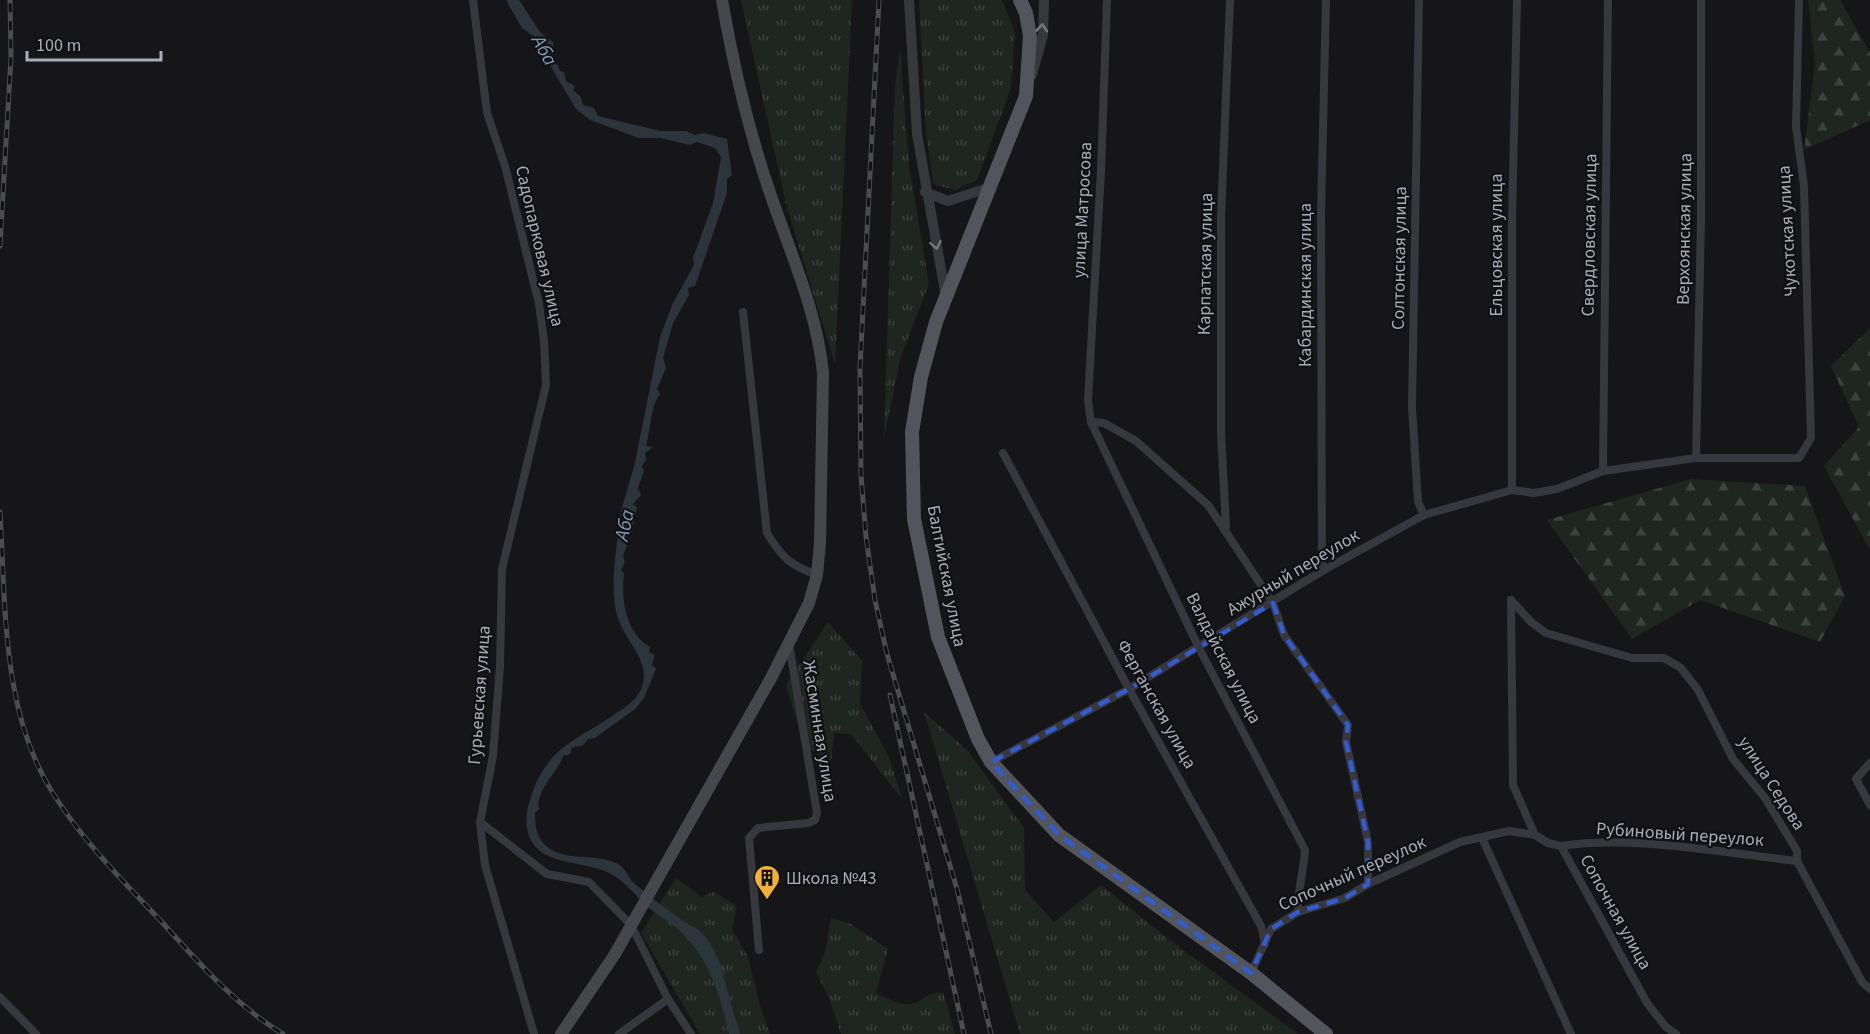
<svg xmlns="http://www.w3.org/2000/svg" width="1870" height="1034" font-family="'Source Sans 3',sans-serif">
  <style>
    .grass { fill: url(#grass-tufts) }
    .forest { fill: url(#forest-firs) }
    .water { fill: #2c353c }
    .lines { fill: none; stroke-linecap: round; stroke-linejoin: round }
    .minor { stroke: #37383d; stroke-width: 8 }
    .tertiary { stroke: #37383d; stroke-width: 10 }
    .secondary { stroke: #45474d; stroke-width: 12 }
    .primary { stroke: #53555c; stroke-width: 14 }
    .rail-casing { stroke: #4a4c52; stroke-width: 5 }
    .rail { stroke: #111113; stroke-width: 3; stroke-dasharray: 9; stroke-linecap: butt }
    .oneway { stroke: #757881 }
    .marked { fill: none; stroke: #325cd3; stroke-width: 4.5; stroke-dasharray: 12 8; stroke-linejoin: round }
    .labels { text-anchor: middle; stroke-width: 4.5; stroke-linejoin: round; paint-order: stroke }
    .street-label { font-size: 18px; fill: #a8adb8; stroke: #111113 }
    .poi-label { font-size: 18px; fill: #a8adb8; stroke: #111113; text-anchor: start }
    .water-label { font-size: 20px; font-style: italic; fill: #7f9bb3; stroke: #111113 }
  </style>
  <defs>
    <pattern id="grass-tufts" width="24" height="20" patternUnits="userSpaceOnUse" patternTransform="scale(1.5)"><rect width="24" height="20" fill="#1e261f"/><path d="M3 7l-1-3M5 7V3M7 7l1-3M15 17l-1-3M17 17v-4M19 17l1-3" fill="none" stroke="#3c433d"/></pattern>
    <pattern id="forest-firs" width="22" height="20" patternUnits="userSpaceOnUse" patternTransform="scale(1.5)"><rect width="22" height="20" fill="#1e261f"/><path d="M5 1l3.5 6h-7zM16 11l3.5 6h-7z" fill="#3c433d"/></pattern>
  </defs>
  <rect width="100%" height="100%" fill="#161618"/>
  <g class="grass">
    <polygon points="741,0 852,0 835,364 786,204"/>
    <polygon points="919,0 1002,0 1015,33 1011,88 977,180 955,190 933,184 926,133"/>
    <polygon points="900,49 909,165 929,284 901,356 884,438 895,85"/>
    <polygon points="828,622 862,661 860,704 889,757 902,799 851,734 834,733 831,761 804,746 786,685"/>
    <polygon points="924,712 967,750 1024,828 1025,890 1054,922 1101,885 1167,938 1298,1034 1020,1034"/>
    <polygon points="676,878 702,897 714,892 737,906 732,929 748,957 761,1009 770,1034 700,1034 641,933"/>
    <path d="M831,918L851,924L888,949L876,993C886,998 900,1006 912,1004C924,1001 925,993 943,992L955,1034H841L830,1001L816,972L825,952Z"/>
  </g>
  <g class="forest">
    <polygon points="1808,0 1840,0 1870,52 1870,120 1804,150 1815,64"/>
    <polygon points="1870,328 1870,550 1824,466 1859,427 1831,366"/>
    <polygon points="1691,479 1805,486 1845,596 1820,642 1700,600 1632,639 1547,520"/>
  </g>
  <path class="water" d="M506,0H519L540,32L553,42L554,56L560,71L564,72L566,81L575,86L573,90L581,97L583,105L594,108L598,116L660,131H686L695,135L704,133L727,139L732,175L727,179V193L695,286L688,288L689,295L673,323L663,358L666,368L657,389L660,394C650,407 651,430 646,446L653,447L645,453L646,460L642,466L644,471L638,488L641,495L633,504L637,507L632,532L626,539L627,545L623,556L625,562L621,570L624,573C621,599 625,632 650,647L649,652L655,655L652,665L656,669L644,698L635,709L595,738L588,739L583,745L572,748L570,754L563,756C559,771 535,790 539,809L535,813C535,825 536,837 546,846C565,862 593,853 616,863C624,867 627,873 630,879C634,885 680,919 688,924C692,926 696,928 700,931C712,942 716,958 725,972L723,976L740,1034H729C721,998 711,963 685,936C675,924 661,918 649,908C638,898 628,885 616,877C589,857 534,871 527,828C525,813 529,803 534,788C551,745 581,738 615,714C624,708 634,702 639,693C656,664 624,642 617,615C610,588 615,561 618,534L622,526L619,518L635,463L660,337L673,303L694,265L693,258L713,203L721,157L715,148L697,142L690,145L660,138H639L590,120L576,109L551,67L544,50L536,38L522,28Z"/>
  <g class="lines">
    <g class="minor">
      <polyline points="473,0 487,113 505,166 539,304 544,341 546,385 502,569 500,666 493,756 480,822 485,865 534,1034"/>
      <path d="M1107,0L1101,171L1088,400L1091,422L1199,648L1305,850C1304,871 1297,891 1298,912"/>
      <polyline points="1419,0 1412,407 1418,502 1424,515"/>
      <path d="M743,312L767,533C782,558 790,565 817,575"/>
      <polyline points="1091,422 1104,423 1136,441 1208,505 1273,603 1284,635 1348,725 1346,742 1368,842 1368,884"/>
      <polyline points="1003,453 1129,689 1261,926 1265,944"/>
      <polyline points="1696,458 1701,220 1701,0"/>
      <polyline points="1603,471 1608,0"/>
      <polyline points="1512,490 1512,221 1517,0"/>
      <polyline points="1226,527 1221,432 1221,216 1230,0"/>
      <polyline points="1322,571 1321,215 1326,0"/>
      <polyline points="1511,600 1531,622 1546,633 1632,658 1664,658 1681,668 1698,690 1733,759 1765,798 1797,851 1797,861 1862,982 1870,989"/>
      <polyline points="1511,600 1513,785 1535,835 1548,843 1561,846 1647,1003 1666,1027 1676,1034"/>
      <polyline points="991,762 1129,689 1322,571 1424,515 1512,490 1534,493 1557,489 1603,471 1696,458 1799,458 1811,438 1804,186 1796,127 1799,0"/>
      <polyline points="1870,763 1856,779 1870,805"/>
      <polyline points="480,822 547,874 589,882 631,925 668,999 691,1034"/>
      <polyline points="1482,838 1571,1034"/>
      <path d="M1561,846C1633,835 1724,853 1797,861"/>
      <polyline points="759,950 749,838 758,828 808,823 815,820 817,813 789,644"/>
      <polyline points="1251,973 1271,929 1298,912 1345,898 1368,884 1460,842 1509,831 1535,835"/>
      <polyline points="0,997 36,1034"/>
      <polyline points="619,1034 668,999"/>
    </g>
    <g class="tertiary">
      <polyline points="909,0 917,134 946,297"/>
      <polyline points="1032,75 1043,35 1044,0"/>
      <polyline points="925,192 948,201 991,187"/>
    </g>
    <path class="secondary" d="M561,1034L615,954L771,678L809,603L817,575L820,543L823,373C817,310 789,250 769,190C748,128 733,64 722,0"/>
    <polyline class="primary" points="1020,0 1026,13 1030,36 1026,96 936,322 921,377 912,432 914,519 938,637 978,739 991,762 1059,835 1251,973 1326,1034"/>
    <defs>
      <g id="rail">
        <polyline points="879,0 860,367 861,475 866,537 875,600 887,654 957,889 991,1034"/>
        <polyline points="0,246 11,57 10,0"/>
        <path d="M0,512C6,606 1,713 54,795C84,842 122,880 160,920C198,962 234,1004 283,1034"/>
        <polyline points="890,695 964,1034"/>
      </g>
    </defs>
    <use href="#rail" class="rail-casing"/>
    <use href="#rail" class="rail"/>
  </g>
  <defs><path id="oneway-chevron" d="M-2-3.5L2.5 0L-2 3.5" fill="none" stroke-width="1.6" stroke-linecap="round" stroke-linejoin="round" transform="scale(1.5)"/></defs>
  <g class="oneway">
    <use href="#oneway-chevron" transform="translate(1042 28) rotate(-86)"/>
    <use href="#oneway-chevron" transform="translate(936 245) rotate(79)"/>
  </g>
  <path class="marked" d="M1273,603L1284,635L1348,725L1346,742L1368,842V884L1345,898L1298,912L1271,929L1251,973L1059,835L991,762L1129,689Z"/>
  <defs>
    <symbol id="building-pin" viewBox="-11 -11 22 30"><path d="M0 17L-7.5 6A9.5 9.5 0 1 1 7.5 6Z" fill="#f2b134" stroke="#111113"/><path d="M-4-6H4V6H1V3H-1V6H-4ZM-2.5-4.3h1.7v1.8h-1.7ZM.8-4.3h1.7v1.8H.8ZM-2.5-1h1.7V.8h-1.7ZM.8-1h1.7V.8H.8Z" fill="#111"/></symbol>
  </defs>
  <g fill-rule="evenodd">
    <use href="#building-pin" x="752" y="863" width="30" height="40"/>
  </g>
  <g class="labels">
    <g class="street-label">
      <text transform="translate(1082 210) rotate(-87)" y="6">улица Матросова</text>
      <text transform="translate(1684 229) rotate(-89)" y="6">Верхоянская улица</text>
      <text transform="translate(1787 231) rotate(-93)" y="6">Чукотская улица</text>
      <text transform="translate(1589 235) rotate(-89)" y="6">Свердловская улица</text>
      <text transform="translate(1496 245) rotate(-90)" y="6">Ельцовская улица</text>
      <text transform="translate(540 246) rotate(77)" y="6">Садопарковая улица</text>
      <text transform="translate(1399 258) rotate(-89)" y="6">Солтонская улица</text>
      <text transform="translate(1205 264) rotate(-89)" y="6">Карпатская улица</text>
      <text transform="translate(1305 285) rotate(-90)" y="6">Кабардинская улица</text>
      <text transform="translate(1293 572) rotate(-31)" y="6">Ажурный переулок</text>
      <text transform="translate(947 576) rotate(79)" y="6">Балтийская улица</text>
      <text transform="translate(1224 658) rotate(63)" y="6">Валдайская улица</text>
      <text transform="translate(479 695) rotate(-86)" y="6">Гурьевская улица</text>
      <text transform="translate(1157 704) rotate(61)" y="6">Ферганская улица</text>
      <text transform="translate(820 731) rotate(81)" y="6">Жасминная улица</text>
      <text transform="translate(1772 783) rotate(57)" y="6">улица Седова</text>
      <text transform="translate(1680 834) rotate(4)" y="6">Рубиновый переулок</text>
      <text transform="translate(1352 873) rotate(-24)" y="6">Сопочный переулок</text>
      <text transform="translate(1616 912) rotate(61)" y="6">Сопочная улица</text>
    </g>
    <g class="poi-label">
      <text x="786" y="884">Школа №43</text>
    </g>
    <g class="water-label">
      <text transform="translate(545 50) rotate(61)" y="7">Аба</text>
      <text transform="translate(624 525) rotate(-78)" y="7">Аба</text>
    </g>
  </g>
  <path d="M27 51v9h134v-9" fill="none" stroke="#a8adb8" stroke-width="3"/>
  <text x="36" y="51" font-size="18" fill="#a8adb8" stroke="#111113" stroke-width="4.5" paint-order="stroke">100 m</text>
</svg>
